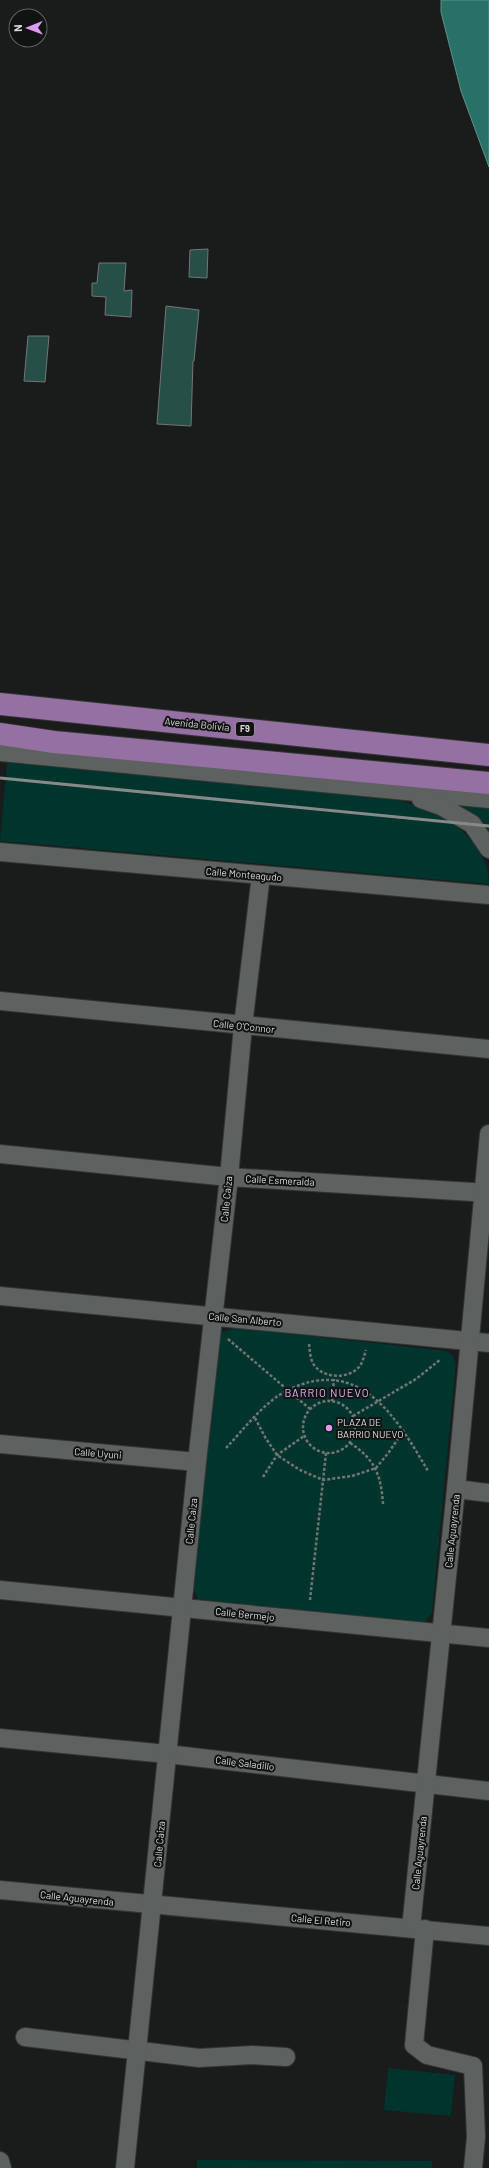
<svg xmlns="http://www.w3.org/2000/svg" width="489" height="2168" font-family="Barlow,sans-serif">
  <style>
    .green { fill: #00342d }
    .water { fill: #297166; stroke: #5e9189 }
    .building { fill: #264f48; stroke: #737676 }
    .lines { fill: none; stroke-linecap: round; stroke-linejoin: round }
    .minor-casing { stroke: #343535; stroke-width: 20 }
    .trunk-casing { stroke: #343535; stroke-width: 24 }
    .path { stroke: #737574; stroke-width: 2.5; stroke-dasharray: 3 2; stroke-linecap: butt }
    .minor { stroke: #5d6160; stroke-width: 18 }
    .trunk { stroke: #9570a2; stroke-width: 22 }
    .rail { stroke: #878988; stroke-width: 3 }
    .poi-dot { fill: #dd99f3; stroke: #101312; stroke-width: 1.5 }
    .labels { text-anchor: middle; stroke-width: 4; stroke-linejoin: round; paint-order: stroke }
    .shield { fill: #101312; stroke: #9d9f9e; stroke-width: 1 }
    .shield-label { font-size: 9px; font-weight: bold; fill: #d9dbda }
    .street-label { font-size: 10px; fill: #d9dbda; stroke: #101312 }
    .poi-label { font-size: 10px; fill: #d9dbda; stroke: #101312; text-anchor: start }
    .neighbourhood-label { font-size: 11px; letter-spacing: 1px; fill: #e2b2f1; stroke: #101312 }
  </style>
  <rect width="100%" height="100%" fill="#191c1b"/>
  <g class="green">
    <path d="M7,762L395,799C408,803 422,808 436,813C462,825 489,854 489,884L0,841Z"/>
    <polygon points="459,805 489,809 489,836 487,834"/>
    <polygon points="236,1328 447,1351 453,1356 456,1364 432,1613 425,1622 200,1602 192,1587 220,1333"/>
    <polygon points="388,2068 455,2075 451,2116 384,2110"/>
    <polygon points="197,2160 432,2161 432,2168 197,2168"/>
  </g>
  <polygon class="water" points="441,0 489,0 489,167 461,91 441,12"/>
  <g class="building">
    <polygon points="208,249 207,278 189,277 190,250"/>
    <polygon points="99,263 126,263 124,291 132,290 131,317 105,315 106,297 92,296 92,283 97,283"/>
    <polygon points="166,306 199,310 194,361 193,361 191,426 157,424"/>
    <polygon points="28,336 49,336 45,382 24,381"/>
  </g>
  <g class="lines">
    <defs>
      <g id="minor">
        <polyline points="0,752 489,799"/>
        <polyline points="421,799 441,806 472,824 489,849"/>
        <polyline points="0,852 489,895"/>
        <polyline points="0,1001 489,1049"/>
        <polyline points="0,1154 229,1177 489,1193"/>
        <polyline points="0,1296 489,1343"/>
        <polyline points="0,1444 197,1462"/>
        <polyline points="456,1489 489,1493"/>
        <polyline points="0,1590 489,1638"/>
        <polyline points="0,1738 167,1754 489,1791"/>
        <polyline points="0,1890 489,1936"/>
        <polyline points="411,1928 456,1489 489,1134"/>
        <polyline points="425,1929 414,2045 427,2055 473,2066 476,2137 473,2168"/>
        <polyline points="25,2037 199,2058 252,2055 286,2057"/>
        <polyline points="0,2161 2,2168"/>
        <polyline points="125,2168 197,1462 229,1177 243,1026 261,875"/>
      </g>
      <g id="trunk">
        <polyline points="0,704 489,755"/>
        <polyline points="0,734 54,742 489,783"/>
      </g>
    </defs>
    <use href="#minor" class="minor-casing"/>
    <use href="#trunk" class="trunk-casing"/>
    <g class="path">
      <polyline points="228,1339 310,1409"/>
      <path d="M309,1344C310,1351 310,1359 314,1365C324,1379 348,1379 359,1367C363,1362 364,1356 366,1350"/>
      <circle cx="329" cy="1427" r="26"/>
      <polyline points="332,1401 334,1379"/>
      <polyline points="353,1416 416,1379 441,1359"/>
      <polyline points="255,1418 265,1437 277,1455 300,1470 323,1480 352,1476 376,1468 389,1452 404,1430"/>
      <path d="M350,1443C375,1459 381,1475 383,1504"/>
      <path d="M226,1448C244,1429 264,1402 288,1390C360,1355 397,1418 428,1471"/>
      <polyline points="263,1477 277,1455 304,1436"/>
      <polyline points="310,1600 326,1453"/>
    </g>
    <use href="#minor" class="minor"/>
    <use href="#trunk" class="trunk"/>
    <polyline class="rail" points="0,778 489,826"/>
  </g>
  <circle class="poi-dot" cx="329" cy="1428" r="4"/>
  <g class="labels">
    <rect class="shield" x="236" y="722" width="18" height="14" rx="3"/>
    <g class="shield-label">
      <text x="245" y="732">F9</text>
    </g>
    <g class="street-label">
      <text transform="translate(197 724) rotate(6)" y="4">Avenida Bolivia</text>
      <text transform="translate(244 874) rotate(5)" y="4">Calle Monteagudo</text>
      <text transform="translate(244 1026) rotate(6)" y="4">Calle O'Connor</text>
      <text transform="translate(280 1180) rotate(3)" y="4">Calle Esmeralda</text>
      <text transform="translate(226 1199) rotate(-84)" y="4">Calle Caiza</text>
      <text transform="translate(245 1319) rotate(5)" y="4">Calle San Alberto</text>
      <text transform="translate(98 1453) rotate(5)" y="4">Calle Uyuni</text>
      <text transform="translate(191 1521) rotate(-84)" y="4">Calle Caiza</text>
      <text transform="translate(452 1531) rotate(-84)" y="4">Calle Aguayrenda</text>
      <text transform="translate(245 1614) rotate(6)" y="4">Calle Bermejo</text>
      <text transform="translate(245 1763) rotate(7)" y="4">Calle Saladillo</text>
      <text transform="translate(159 1844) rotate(-85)" y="4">Calle Caiza</text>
      <text transform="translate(419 1853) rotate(-84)" y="4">Calle Aguayrenda</text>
      <text transform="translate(77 1898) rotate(6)" y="4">Calle Aguayrenda</text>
      <text transform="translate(321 1920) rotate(5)" y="4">Calle El Retiro</text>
    </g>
    <g class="poi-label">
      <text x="337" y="1426">PLAZA DE<tspan x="337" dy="12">BARRIO NUEVO</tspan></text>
    </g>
    <g class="neighbourhood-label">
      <text x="327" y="1397">BARRIO NUEVO</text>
    </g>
  </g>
  <g transform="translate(28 28) rotate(269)"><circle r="19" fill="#101312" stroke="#606362"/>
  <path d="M0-3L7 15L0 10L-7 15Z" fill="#dd99f3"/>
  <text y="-6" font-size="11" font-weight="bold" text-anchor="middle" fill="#d9dbda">N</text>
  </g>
</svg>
